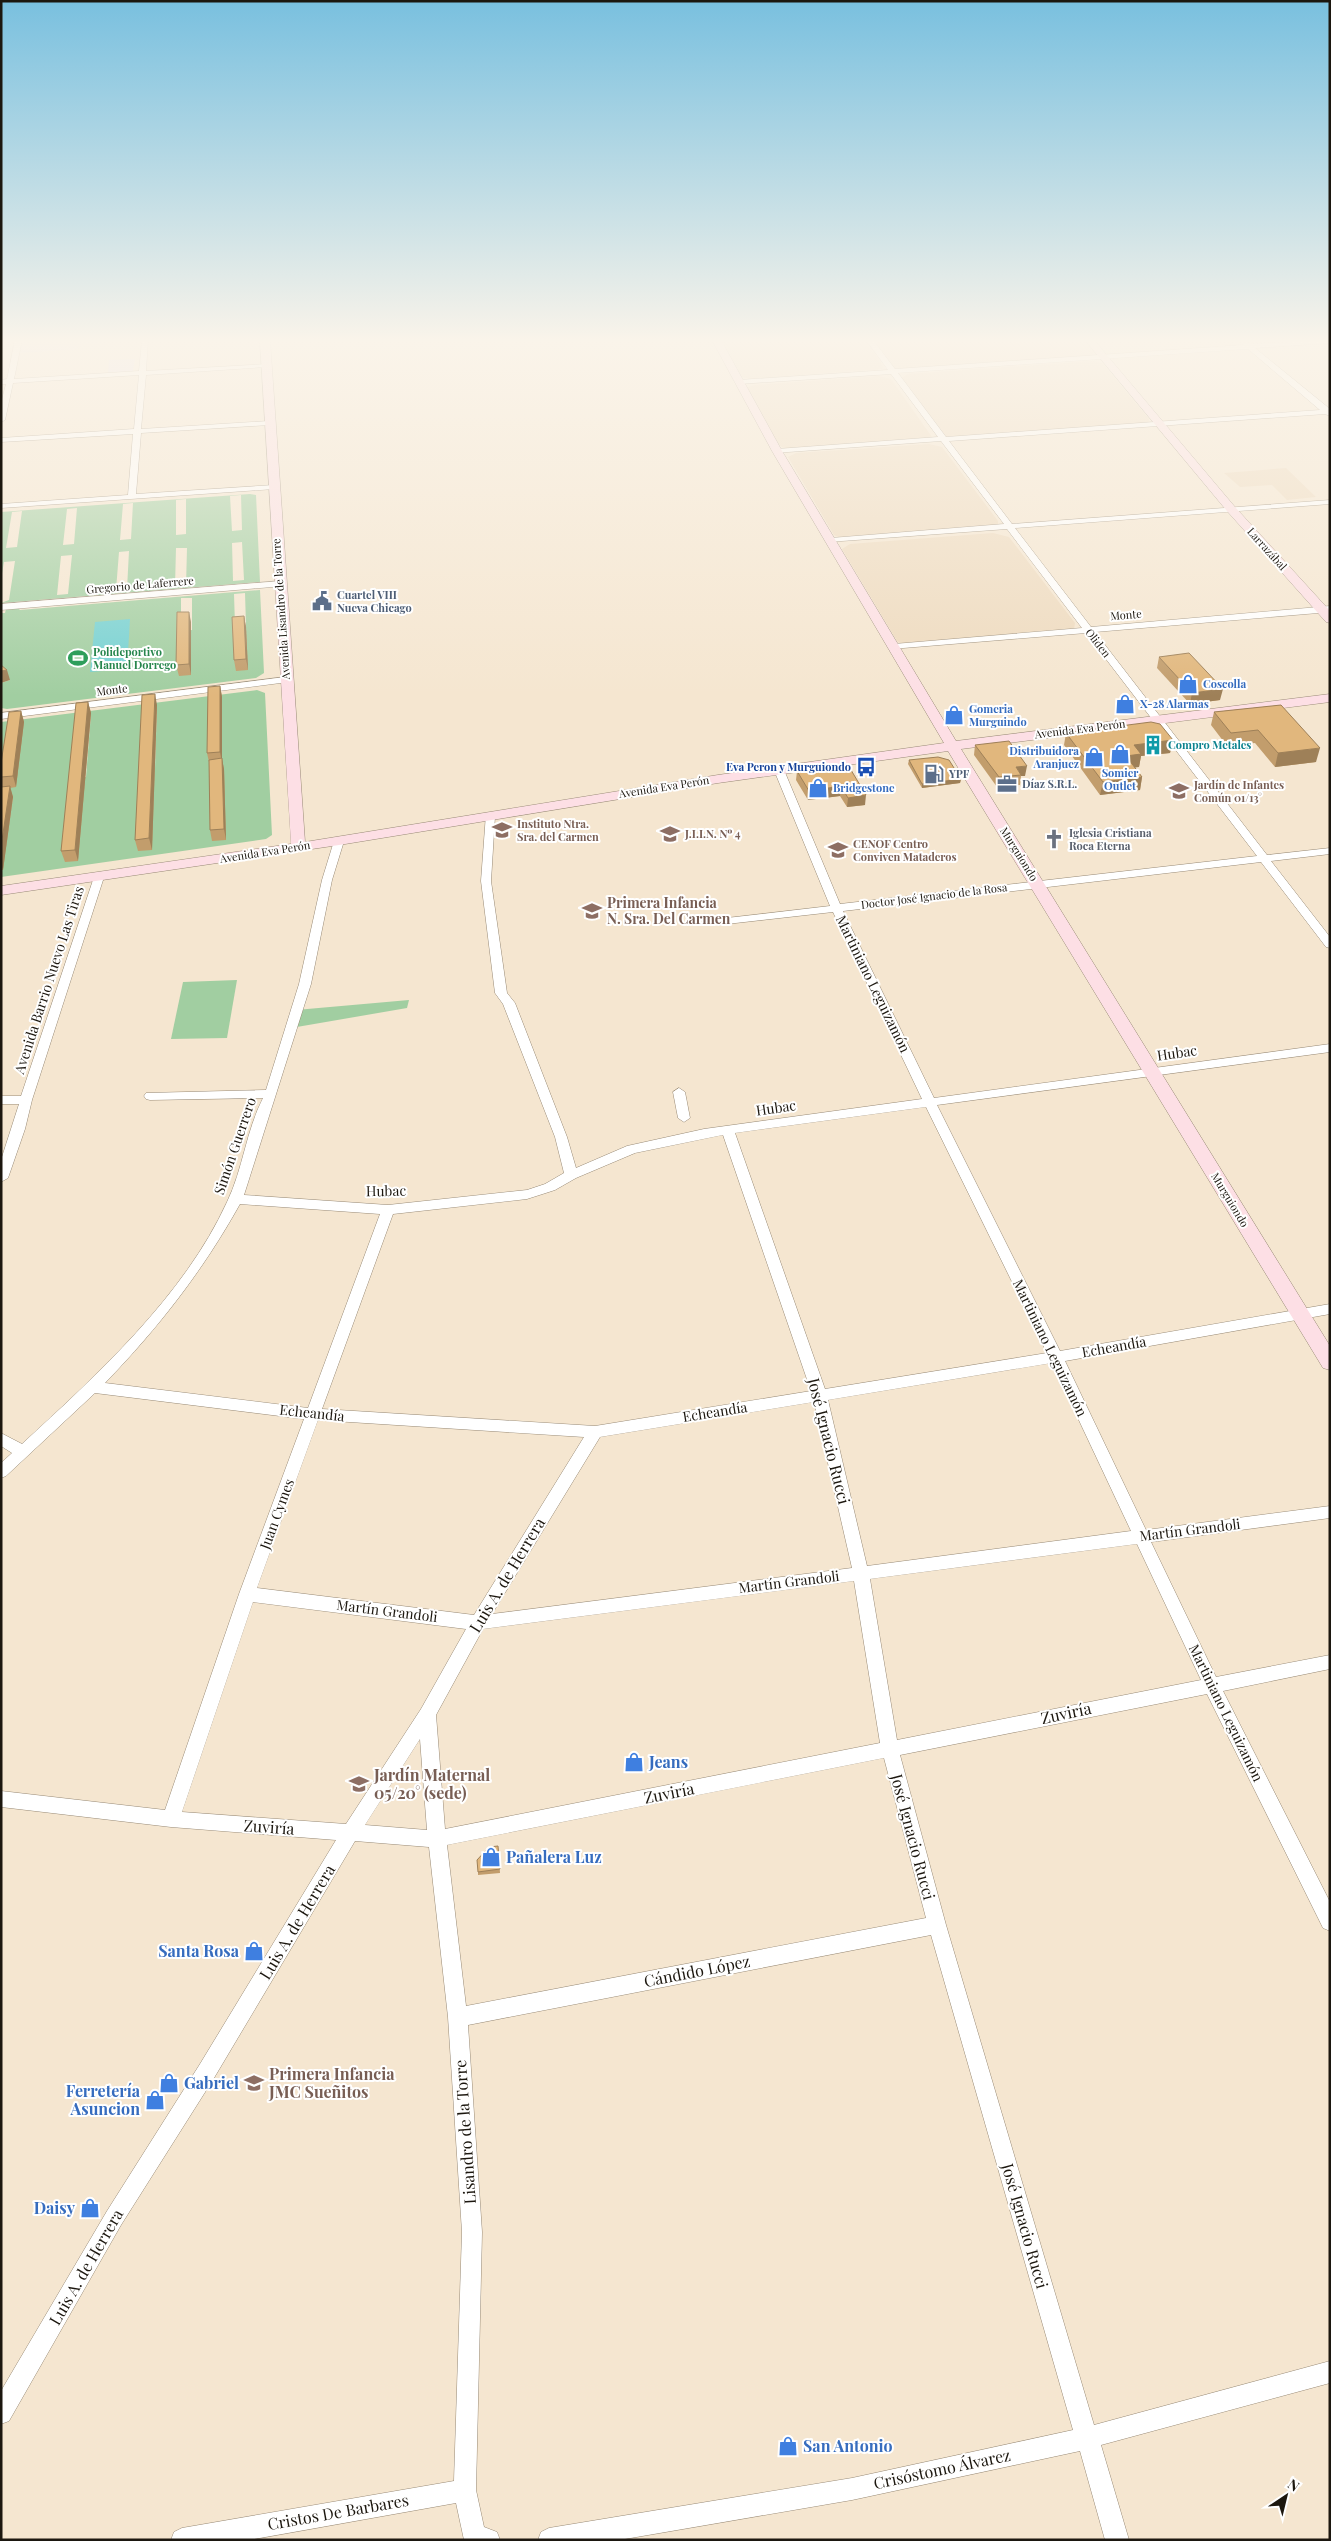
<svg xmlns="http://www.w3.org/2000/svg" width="1331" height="2541" font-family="'Playfair Display',serif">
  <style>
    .commercial { fill: #e3daef }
    .built { fill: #eedabe }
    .green { fill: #a1cea1; fill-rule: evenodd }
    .water { fill: #74d1d2 }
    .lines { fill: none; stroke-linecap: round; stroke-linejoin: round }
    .street-casing { stroke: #988a76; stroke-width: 1 }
    .secondary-casing { stroke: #988a76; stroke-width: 1 }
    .street { fill: #fff; fill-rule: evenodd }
    .secondary { fill: #fddfe5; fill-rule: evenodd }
    .wall { fill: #c29d6c }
    .shaded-wall { fill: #9e8058 }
    .building { fill: #e1b77d; stroke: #9e8058 }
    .labels { text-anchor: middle; stroke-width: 4; stroke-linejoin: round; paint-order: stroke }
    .far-street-label { font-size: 11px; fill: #1c170f; stroke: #fff }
    .far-service-label { font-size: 11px; font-weight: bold; fill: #4e5e75; stroke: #fff; text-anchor: start }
    .far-leisure-label { font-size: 11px; font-weight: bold; fill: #27864d; stroke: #fff; text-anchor: start }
    .far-shop-label { font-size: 11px; font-weight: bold; fill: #366cbe; stroke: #fff; text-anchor: start }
    .far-culture-label { font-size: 11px; font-weight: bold; fill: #0d838f; stroke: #fff; text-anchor: start }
    .far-transit-label { font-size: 11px; font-weight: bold; fill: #164399; stroke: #fff; text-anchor: end }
    .far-education-label { font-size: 11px; font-weight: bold; fill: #785e54; stroke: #fff; text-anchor: start }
    .far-worship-label { font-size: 11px; font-weight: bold; fill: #5b616d; stroke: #fff; text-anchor: start }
    .education-label { font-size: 14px; font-weight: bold; fill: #785e54; stroke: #fff; text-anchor: start }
    .street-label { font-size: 14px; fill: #1c170f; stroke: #fff }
    .near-street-label { font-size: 16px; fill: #1c170f; stroke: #fff }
    .near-shop-label { font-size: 16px; font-weight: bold; fill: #366cbe; stroke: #fff; text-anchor: start }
    .near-education-label { font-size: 16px; font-weight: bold; fill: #785e54; stroke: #fff; text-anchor: start }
  </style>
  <rect width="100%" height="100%" fill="#f5e6d0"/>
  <g class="commercial">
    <polygon points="22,340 137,340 79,344 78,349 20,353"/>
    <polygon points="135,359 133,371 108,374 109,360"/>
  </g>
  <g class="built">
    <polygon points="865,340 883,366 882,369 750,379 742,377 722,340"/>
    <polygon points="1083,340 1094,353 1092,356 901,370 894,368 872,341"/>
    <polygon points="1095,361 1103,364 1149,419 1148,423 949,437 943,435 901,378 908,374"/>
    <polygon points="879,376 891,379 932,437 785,449 779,445 746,388 754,385"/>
    <polygon points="929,444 942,447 998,521 998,525 838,537 834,535 788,457 796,453"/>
    <polygon points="1286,468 1316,497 1287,500 1272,485 1240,487 1224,473"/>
    <polygon points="993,533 1009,537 1075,623 1074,629 901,644 897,641 842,549 850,544"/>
  </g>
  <g class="green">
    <path d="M250,494L256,495L260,582L1,603L9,600L15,561L4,562L1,579V512ZM241,495L242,530L232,531L230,496ZM186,499V534L176,535V500ZM133,503L131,539L120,540L123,504ZM77,508L74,544L63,545L67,509ZM22,511L17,547L6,548L12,512ZM242,542L244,580L233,581L232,543ZM176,548H187L186,586L175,587ZM129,551L127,589L116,590L119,552ZM72,555L68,594L57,595L61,556Z"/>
    <path d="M260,590L264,673L256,678L7,709L1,708V683L10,680L1,672V613H5L6,609L18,608L20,610ZM245,593L246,625L235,626L234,594ZM181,598H192V630L181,631Z"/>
    <path d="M257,690L265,693L272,835L266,839L1,877L13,797L1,798V722ZM157,705L155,768L142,769ZM91,713L86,777L73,779Z"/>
    <polygon points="237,980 227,1038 171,1039 183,982"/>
    <polygon points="409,1000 407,1008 291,1028 296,1010"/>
  </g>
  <polygon class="water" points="130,619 127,669 90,672 95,622"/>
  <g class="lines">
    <defs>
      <g id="street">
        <polygon points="15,340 22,340 14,379 139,371 142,340 148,340 146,371 268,364 266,367 146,375 141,429 269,421 273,423 269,425 141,433 136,494 274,485 278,487 274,489 1,508 1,504 128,495 133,434 1,442 1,438 134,429 139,375 13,383 5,420 1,422 1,403 6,384 1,384 1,380 7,379"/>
        <path d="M866,340H873L895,369L1243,345L1246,342L1251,344L1330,340V343L1255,348L1330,409V416L1325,414L949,441L1012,524L1330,500V504L1015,528L1091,627L1330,606V612L1095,632L1267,855L1330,848V854L1271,861L1330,937V948L1326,947L1261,862L843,911L934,1098L1330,1044V1052L937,1105L1060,1351L1330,1304V1314L1065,1361L1146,1530L1330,1506V1518L1151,1542L1216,1677L1330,1655V1669L1223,1691L1330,1902V1931L1323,1928L1207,1694L900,1755L946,1925L1094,2425L1330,2361V2383L1101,2445L1129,2540H1105L1080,2451L852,2500L619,2540H538L541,2532L549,2528L852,2478L1073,2430L931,1935L468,2025L482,2232L476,2490L484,2527L497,2532L500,2540H464L456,2503L249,2540H171L174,2532L182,2528L454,2481L462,2232L448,2017L429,1847L355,1841L214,2078L121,2225L9,2421L1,2424V2391L107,2211L200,2064L336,1840L171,1827L1,1807V1791L165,1810L239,1594L304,1419L95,1393L6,1476L1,1478V1463L12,1453L1,1446V1433L22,1444C97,1375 184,1296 227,1202C243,1169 246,1131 263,1098L150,1100L146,1099L144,1096L146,1093L266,1090L299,984L322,880L334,841L339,838L344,841L332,880L311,984L244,1195L388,1205L527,1190L545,1184L564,1173L555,1137L503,1004L495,993L481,881L486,814H494L495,816L491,881L507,993L515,1003L567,1137L576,1168L627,1146L704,1129L922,1099L833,912L718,925L712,922L718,919L830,906L774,770L775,768L784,770L840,904L1257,856L1086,633L891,649V645L894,644L1082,628L1007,529L828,542V538H831L1004,524L941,441L774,453V449H777L938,437L891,374L739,384L735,382L739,380L888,370ZM1248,349L1320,410L946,437L898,373ZM926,1107L1047,1353L825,1389L735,1133ZM723,1135L811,1391L595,1426L322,1409L393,1214L527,1199L555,1190L576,1178L635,1153ZM240,1204L380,1214L308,1408L105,1383C159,1327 202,1272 240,1204ZM1052,1363L1131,1531L867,1566L828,1400ZM814,1402L852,1568L492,1614L600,1437ZM318,1420L584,1437L474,1615L257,1588ZM1137,1544L1201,1680L897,1740L870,1579ZM854,1581L880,1743L445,1829L436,1715L483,1629ZM253,1602L466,1629L421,1709L346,1824L182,1812ZM420,1739L427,1830L365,1825ZM884,1758L926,1918L466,2006L447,1845Z"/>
        <polygon points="281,581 285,584 284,586 1,610 1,604"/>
        <polygon points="285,677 290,680 288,682 1,719 1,713"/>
        <polygon points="99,874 104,877 32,1100 25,1129 8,1178 1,1182 1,1160 19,1104 1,1104 1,1096 21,1096 94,877"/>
        <polygon points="679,1088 685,1092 690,1118 684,1122 678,1118 673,1092"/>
      </g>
      <g id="secondary">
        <polygon points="260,340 270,340 305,842 718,775 944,743 772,451 712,340 721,340 782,451 956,741 1330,694 1330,702 961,749 1330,1346 1330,1370 1323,1368 948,751 718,783 339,845 1,895 1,886 291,844"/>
        <polygon points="1085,340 1094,340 1235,507 1330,611 1330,623 1326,622 1227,511"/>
      </g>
    </defs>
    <use href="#street" class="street-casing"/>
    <use href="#secondary" class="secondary-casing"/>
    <use href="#street" class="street"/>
    <use href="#secondary" class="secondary"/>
  </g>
  <g class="wall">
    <polygon points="244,616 246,627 248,670 236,671 234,660"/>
    <polygon points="191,622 191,675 179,676 176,665"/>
    <polygon points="1159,657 1220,700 1190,704 1157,668"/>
    <polygon points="220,686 222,697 222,759 224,769 226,840 212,841 210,830 209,762 207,753"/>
    <polygon points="88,702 91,713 78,861 65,862 61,851"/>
    <polygon points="157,705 152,850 138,851 135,840 139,768"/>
    <polygon points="1281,705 1316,762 1275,767 1255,743 1227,746 1211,725 1214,712"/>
    <polygon points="21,711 24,722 16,787 10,788 13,797 3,870 1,870 1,763"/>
    <polygon points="1066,733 1173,740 1170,753 1141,756 1139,767 1135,767 1142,777 1140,790 1100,795 1064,745"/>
    <polygon points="975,745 1025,776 1021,776 1020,785 997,787 974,755"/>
    <polygon points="909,760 961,779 960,783 922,788 908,764"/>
    <polygon points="848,765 865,805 847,807 840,796 808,800 796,780 797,771"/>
    <polygon points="498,1846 500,1873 478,1875 478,1872"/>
  </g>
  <g class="shaded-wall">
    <polygon points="189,612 191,622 191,675 189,664"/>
    <polygon points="244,616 246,627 248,670 246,659"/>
    <polygon points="7,670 10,680 1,683 1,671"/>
    <polygon points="220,686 222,697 222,759 224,769 226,840 224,829 222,763 220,752"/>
    <polygon points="1223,689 1220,700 1190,704 1192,693"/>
    <polygon points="155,694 157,705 152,850 149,838"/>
    <polygon points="88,702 91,713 78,861 75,850"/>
    <polygon points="21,711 24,722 16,787 13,776"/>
    <polygon points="1173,740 1170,753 1141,756 1139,767 1124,769 1126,756 1134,745"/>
    <polygon points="1320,748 1316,762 1275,767 1278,753"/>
    <polygon points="1027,766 1025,776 1021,776 1021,775 1016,767"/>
    <polygon points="1142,777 1140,790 1100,795 1103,782"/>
    <polygon points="961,779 960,783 922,788 922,784"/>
    <polygon points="10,786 13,797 3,870 1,864 1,847"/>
    <polygon points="841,786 840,796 808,800 809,791"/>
    <polygon points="866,795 865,805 847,807 848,798"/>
  </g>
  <g class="building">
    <polygon points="177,612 189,612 189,664 176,665"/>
    <polygon points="244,616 246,659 234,660 232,617"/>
    <polygon points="1189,653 1223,689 1192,693 1159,657"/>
    <polygon points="1,665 7,670 1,671"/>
    <polygon points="220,686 220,752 207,753 208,687"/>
    <polygon points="155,694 149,838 135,840 142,695"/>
    <polygon points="88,702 75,850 61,851 76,703"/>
    <polygon points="1281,705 1320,748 1278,753 1258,730 1231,733 1214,712"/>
    <polygon points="21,711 13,776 1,777 1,763 9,712"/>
    <polygon points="1151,722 1160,724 1173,740 1134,745 1141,754 1126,756 1142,777 1103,782 1066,733"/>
    <polygon points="1009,741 1027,766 1016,767 1021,775 999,777 975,745"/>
    <polygon points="938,757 949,760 961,779 922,784 909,760"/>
    <polygon points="222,758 224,829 210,830 209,760"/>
    <polygon points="848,765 866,795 848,798 841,786 809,791 797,771"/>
    <polygon points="10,786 1,847 1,787"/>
    <polygon points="498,1846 500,1869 478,1872 477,1860 489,1847"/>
  </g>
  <linearGradient id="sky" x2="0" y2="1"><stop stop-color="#79c0df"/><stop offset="0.49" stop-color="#faf4ea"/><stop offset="1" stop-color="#faf4ea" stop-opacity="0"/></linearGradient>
  <rect width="1331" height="696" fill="url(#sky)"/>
  <defs>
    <symbol id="civic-bare" viewBox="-9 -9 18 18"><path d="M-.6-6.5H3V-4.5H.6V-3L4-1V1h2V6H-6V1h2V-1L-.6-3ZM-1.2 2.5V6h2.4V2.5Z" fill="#5c6f8a" stroke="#fff" stroke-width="2.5" paint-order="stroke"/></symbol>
    <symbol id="stadium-bare" viewBox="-9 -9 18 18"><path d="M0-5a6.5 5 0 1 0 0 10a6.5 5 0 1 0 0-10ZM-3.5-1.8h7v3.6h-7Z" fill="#2e9e5b" stroke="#fff" stroke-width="2.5" paint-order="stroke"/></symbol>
    <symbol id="shop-bare" viewBox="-9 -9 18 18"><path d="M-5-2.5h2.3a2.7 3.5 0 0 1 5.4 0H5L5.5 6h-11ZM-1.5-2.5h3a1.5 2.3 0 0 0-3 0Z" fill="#3f7fe0" stroke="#fff" stroke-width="2.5" paint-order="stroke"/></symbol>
    <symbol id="building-bare" viewBox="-9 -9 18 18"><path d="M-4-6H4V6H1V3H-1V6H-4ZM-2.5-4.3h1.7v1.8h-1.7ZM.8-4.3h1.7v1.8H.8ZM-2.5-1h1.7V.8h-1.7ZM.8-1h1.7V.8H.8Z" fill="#0f9aa8" stroke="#fff" stroke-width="2.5" paint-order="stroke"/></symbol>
    <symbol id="bus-bare" viewBox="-9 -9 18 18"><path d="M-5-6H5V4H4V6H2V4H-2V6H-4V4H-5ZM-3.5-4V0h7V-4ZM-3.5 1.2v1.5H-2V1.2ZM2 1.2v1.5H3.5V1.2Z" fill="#1a4fb4" stroke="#fff" stroke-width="2.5" paint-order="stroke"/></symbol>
    <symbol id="fuel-bare" viewBox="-9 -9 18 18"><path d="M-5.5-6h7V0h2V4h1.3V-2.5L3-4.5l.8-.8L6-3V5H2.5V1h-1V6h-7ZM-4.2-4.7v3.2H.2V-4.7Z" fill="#5c6f8a" stroke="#fff" stroke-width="2.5" paint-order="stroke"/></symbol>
    <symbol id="office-bare" viewBox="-9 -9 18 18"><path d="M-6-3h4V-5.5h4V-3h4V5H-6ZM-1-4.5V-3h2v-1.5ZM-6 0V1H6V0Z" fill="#5c6f8a" stroke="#fff" stroke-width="2.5" paint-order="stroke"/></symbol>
    <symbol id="school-bare" viewBox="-9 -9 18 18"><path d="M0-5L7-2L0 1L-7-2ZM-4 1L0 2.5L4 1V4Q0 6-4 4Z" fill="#8d6e63" stroke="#fff" stroke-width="2.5" paint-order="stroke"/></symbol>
    <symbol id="church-bare" viewBox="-9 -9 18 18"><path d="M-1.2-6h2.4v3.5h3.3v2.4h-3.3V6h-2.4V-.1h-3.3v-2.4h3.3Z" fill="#6b7280" stroke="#fff" stroke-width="2.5" paint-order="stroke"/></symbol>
  </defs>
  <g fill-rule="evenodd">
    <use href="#civic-bare" x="308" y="587" width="28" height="28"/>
    <use href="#stadium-bare" x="64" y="644" width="28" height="28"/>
    <use href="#shop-bare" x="1174" y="670" width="28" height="28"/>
    <use href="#shop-bare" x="1111" y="690" width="28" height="28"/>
    <use href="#shop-bare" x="940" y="701" width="28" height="28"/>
    <use href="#building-bare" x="1139" y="731" width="28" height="28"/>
    <use href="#shop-bare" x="1106" y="740" width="28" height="28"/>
    <use href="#shop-bare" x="1080" y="743" width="28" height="28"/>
    <use href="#bus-bare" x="852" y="753" width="28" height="28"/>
    <use href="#fuel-bare" x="920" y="760" width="28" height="28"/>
    <use href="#office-bare" x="993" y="770" width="28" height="28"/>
    <use href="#shop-bare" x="804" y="774" width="28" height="28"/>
    <use href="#school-bare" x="1165" y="777" width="28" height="28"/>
    <use href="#school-bare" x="488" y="816" width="28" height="28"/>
    <use href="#school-bare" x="656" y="820" width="28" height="28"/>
    <use href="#church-bare" x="1040" y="825" width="28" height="28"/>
    <use href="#school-bare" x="824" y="836" width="28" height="28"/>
    <use href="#school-bare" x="578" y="897" width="28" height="28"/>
    <use href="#shop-bare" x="620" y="1748" width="28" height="28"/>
    <use href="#school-bare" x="345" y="1770" width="28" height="28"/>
    <use href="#shop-bare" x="477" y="1843" width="28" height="28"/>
    <use href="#shop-bare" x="240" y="1937" width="28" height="28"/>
    <use href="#shop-bare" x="155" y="2069" width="28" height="28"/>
    <use href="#school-bare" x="240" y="2069" width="28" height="28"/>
    <use href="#shop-bare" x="141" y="2086" width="28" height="28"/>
    <use href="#shop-bare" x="76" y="2194" width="28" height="28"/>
    <use href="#shop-bare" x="774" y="2432" width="28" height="28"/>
  </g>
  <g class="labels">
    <g class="far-street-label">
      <text transform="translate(1267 549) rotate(48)" y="4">Larrazábal</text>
      <text transform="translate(140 585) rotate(-5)" y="4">Gregorio de Laferrere</text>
      <text transform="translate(281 609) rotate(-94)" y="4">Avenida Lisandro de la Torre</text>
      <text transform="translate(1126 615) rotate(-5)" y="4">Monte</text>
      <text transform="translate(1098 643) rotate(52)" y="4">Oliden</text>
      <text transform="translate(112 690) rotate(-7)" y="4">Monte</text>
      <text transform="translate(1080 729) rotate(-7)" y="4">Avenida Eva Perón</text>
      <text transform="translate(664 787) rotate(-9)" y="4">Avenida Eva Perón</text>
      <text transform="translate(265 852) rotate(-9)" y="4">Avenida Eva Perón</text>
      <text transform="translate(1019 854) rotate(58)" y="4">Murguiondo</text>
      <text transform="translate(934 896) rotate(-7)" y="4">Doctor José Ignacio de la Rosa</text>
      <text transform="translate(1230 1200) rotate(59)" y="4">Murguiondo</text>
    </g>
    <g class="far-service-label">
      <text x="337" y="599">Cuartel VIII<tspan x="337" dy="13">Nueva Chicago</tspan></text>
      <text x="949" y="778">YPF</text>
      <text x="1022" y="788">Díaz S.R.L.</text>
    </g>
    <g class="far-leisure-label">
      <text x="93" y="656">Polideportivo<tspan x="93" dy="13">Manuel Dorrego</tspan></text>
    </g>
    <g class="far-shop-label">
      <text x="1203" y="688">Coscolla</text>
      <text x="1140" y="708">X-28 Alarmas</text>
      <text x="969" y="713">Gomeria<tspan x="969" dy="13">Murguindo</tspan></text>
      <text x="1079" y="755" text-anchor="end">Distribuidora<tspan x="1079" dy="13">Aranjuez</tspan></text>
      <text x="1120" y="777" text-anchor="middle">Somier<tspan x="1120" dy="13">Outlet</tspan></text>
      <text x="833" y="792">Bridgestone</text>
    </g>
    <g class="far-culture-label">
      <text x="1168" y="749">Compro Metales</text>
    </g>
    <g class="far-transit-label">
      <text x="851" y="771">Eva Peron y Murguiondo</text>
    </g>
    <g class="far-education-label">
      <text x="1194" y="789">Jardín de Infantes<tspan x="1194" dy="13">Común 01/13°</tspan></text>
      <text x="517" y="828">Instituto Ntra.<tspan x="517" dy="13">Sra. del Carmen</tspan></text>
      <text x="685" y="838">J.I.I.N. Nº 4</text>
      <text x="853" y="848">CENOF Centro<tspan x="853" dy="13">Conviven Mataderos</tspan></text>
    </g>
    <g class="far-worship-label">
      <text x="1069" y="837">Iglesia Cristiana<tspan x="1069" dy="13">Roca Eterna</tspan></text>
    </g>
    <g class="education-label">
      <text x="607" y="908">Primera Infancia<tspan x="607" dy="16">N. Sra. Del Carmen</tspan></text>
    </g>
    <g class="street-label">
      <text transform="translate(49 980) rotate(-72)" y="5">Avenida Barrio Nuevo Las Tiras</text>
      <text transform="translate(873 984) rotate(64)" y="5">Martiniano Leguizamón</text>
      <text transform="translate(1177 1053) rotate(-8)" y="5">Hubac</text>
      <text transform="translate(776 1108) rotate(-8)" y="5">Hubac</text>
      <text transform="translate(235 1146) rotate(-71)" y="5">Simón Guerrero</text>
      <text transform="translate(386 1191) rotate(-1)" y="5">Hubac</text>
      <text transform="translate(1114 1347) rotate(-10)" y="5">Echeandía</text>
      <text transform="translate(1050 1348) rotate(64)" y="5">Martiniano Leguizamón</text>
      <text transform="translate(715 1412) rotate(-9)" y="5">Echeandía</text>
      <text transform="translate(312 1413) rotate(6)" y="5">Echeandía</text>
      <text transform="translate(277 1514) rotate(-70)" y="5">Juan Cymes</text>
      <text transform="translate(1190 1530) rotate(-7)" y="5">Martín Grandoli</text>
      <text transform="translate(789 1582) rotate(-7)" y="5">Martín Grandoli</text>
      <text transform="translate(387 1611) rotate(7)" y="5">Martín Grandoli</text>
      <text transform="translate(1226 1713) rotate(64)" y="5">Martiniano Leguizamón</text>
    </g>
    <g class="near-street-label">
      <text transform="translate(829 1441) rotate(76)" y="6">José Ignacio Rucci</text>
      <text transform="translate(507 1575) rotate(-59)" y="6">Luis A. de Herrera</text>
      <text transform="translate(1066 1713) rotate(-12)" y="6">Zuviría</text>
      <text transform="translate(669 1793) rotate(-11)" y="6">Zuviría</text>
      <text transform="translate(269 1827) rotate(4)" y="6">Zuviría</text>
      <text transform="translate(913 1837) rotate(75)" y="6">José Ignacio Rucci</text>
      <text transform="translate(297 1922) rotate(-59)" y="6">Luis A. de Herrera</text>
      <text transform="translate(697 1971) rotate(-11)" y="6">Cándido López</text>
      <text transform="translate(465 2132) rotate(-94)" y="6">Lisandro de la Torre</text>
      <text transform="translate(1025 2226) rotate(74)" y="6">José Ignacio Rucci</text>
      <text transform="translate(86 2267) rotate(-60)" y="6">Luis A. de Herrera</text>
      <text transform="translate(942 2469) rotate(-12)" y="6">Crisóstomo Álvarez</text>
      <text transform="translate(338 2512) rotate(-10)" y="6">Cristos De Barbares</text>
    </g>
    <g class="near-shop-label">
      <text x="649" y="1768">Jeans</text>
      <text x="506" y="1863">Pañalera Luz</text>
      <text x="239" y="1957" text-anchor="end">Santa Rosa</text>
      <text x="184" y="2089">Gabriel</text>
      <text x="140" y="2097" text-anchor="end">Ferretería<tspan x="140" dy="18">Asuncion</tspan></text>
      <text x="75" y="2214" text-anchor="end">Daisy</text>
      <text x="803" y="2452">San Antonio</text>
    </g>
    <g class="near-education-label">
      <text x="374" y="1781">Jardín Maternal<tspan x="374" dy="18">05/20° (sede)</tspan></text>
      <text x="269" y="2080">Primera Infancia<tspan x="269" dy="18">JMC Sueñitos</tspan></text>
    </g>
  </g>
  <rect width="1331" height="2541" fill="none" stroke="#1c170f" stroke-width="5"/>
  <g transform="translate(1286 2496) rotate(35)" stroke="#ffffff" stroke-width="4" paint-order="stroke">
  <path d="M0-4L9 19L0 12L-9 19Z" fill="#1c170f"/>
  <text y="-8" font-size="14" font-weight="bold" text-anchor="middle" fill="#1c170f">N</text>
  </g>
</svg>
